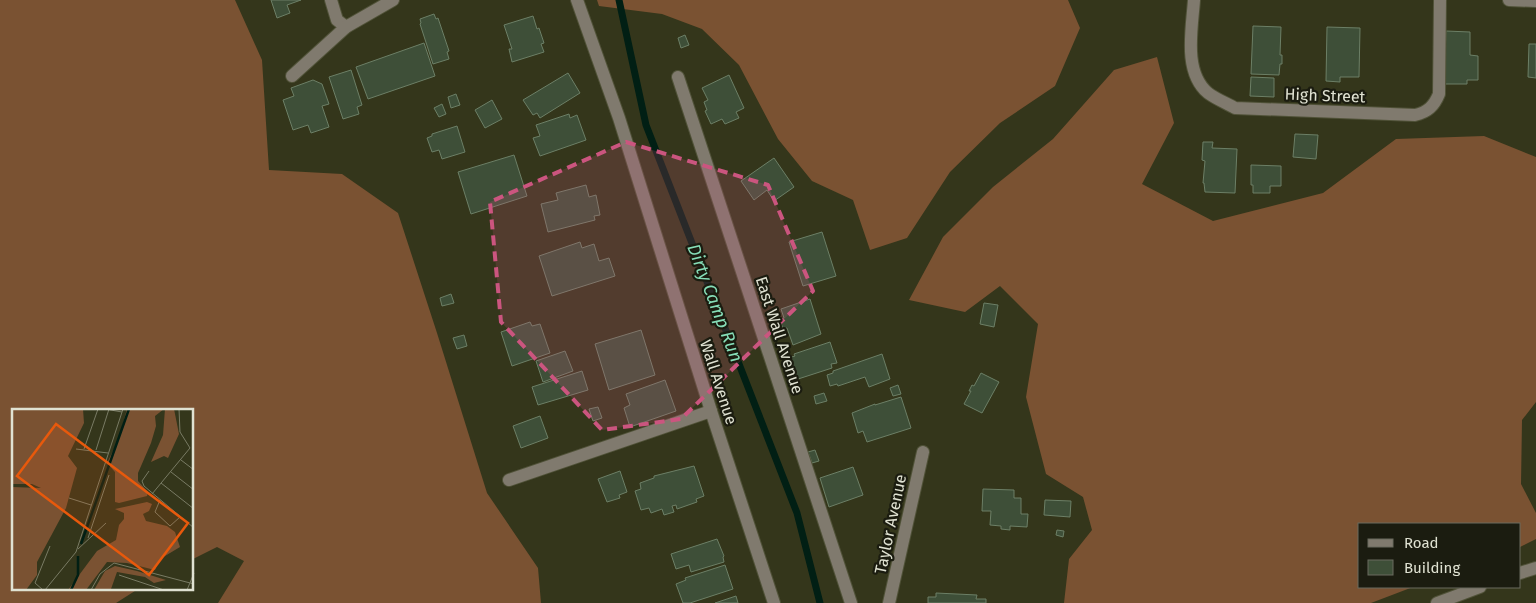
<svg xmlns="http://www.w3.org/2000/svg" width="1536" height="603" font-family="'Fira Sans',sans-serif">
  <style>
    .forest { fill: #7a5232 }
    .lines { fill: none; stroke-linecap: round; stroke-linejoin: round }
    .stream { stroke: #011f14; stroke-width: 7 }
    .building { fill: #3e4f38; stroke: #6c7f66 }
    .minor-casing { stroke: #505238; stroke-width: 14 }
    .minor { stroke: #807a6e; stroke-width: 12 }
    .marked { fill: #cb557f; fill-opacity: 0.2; stroke: #cb557f; stroke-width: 4; stroke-dasharray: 10 6; stroke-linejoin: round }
    .labels { text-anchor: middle; stroke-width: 4.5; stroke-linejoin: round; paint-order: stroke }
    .street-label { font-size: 16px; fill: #e0e2d2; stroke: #1b1c10 }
    .water-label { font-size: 18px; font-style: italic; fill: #86deb8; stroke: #1b1c10 }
    .inset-river { fill: none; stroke: #011f14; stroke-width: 2.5 }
    .inset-road { fill: none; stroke: #797b64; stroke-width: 1 }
    .view { fill: #e8590c; fill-opacity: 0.15; stroke: #e8590c; stroke-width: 2.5 }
    .inset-edge { fill: none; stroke: #e0e2d2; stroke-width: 2.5 }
  </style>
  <rect width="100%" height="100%" fill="#34361b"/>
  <g class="forest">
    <polygon points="0,0 235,0 262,60 269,170 342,174 398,213 437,333 487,493 538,568 541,603 218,603 244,561 217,547 193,559 192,410 14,410 14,589 138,589 116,603 0,603"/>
    <polygon points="597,0 1068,0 1080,28 1055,86 1000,123 950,172 907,238 870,250 853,200 812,181 778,139 739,65 702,29 662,14 599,6"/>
    <polygon points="1157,57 1174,123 1142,184 1213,221 1323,193 1396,139 1484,136 1536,157 1536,402 1522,420 1521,484 1536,513 1536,539 1520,547 1520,524 1360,524 1360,587 1413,587 1371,603 1064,603 1069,559 1092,530 1083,497 1046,474 1026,397 1038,324 1000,286 965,312 909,300 943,237 993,187 1053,139 1114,70"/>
  </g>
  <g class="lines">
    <polyline class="stream" points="619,0 646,125 797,513 820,603"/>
  </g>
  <g class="building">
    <polygon points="271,0 301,0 287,5 290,13 277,18"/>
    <polygon points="434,14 436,19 438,18 449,51 447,52 449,59 433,64 420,24 421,23 420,19"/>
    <polygon points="533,16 537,29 539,28 544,43 541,44 544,52 512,62 509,49 512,49 504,25"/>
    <polygon points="1253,26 1281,27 1280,55 1282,55 1282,64 1280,64 1279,75 1251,74"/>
    <polygon points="1327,27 1360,28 1359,77 1340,77 1340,82 1326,81"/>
    <polygon points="1446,31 1470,32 1470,55 1478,56 1478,80 1467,80 1467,84 1444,84"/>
    <polygon points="685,35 689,45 681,48 678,38"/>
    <polygon points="424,43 435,76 368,99 356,67"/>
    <polygon points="1529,44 1536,44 1536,78 1528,77"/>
    <polygon points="351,70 362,105 357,107 359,114 343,119 329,77"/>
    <polygon points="568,73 580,93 540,118 537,113 533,115 523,100"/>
    <polygon points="729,75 744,108 736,112 739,118 725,124 722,119 711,124 705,111 707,110 704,102 708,100 702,88"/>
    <polygon points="1251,77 1274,78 1274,97 1250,96"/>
    <polygon points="313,80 322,84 329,104 322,106 329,127 311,133 308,125 293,130 283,100 294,96 291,88"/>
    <polygon points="456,94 460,105 451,108 448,97"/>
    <polygon points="492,100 502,119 485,128 475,110"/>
    <polygon points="442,104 446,114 439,117 434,108"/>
    <polygon points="569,114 570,118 577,115 586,140 540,156 533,138 540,136 536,125"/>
    <polygon points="457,126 465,152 442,159 439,150 432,152 427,138 432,136 432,134"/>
    <polygon points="1295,134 1318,135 1316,159 1293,157"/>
    <polygon points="1203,142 1213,142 1212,148 1237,149 1235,193 1205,192 1204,183 1203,183 1205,161 1202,160"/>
    <polygon points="514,155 527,196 471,214 458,172"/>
    <polygon points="774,158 794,187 774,201 767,190 754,200 741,181"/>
    <polygon points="1251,165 1281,166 1281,186 1270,186 1270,193 1253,193 1253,185 1251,185"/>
    <polygon points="586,185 589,197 596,195 600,215 594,216 595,220 548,232 541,204 558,200 556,193"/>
    <polygon points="822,232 836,276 803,286 789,242"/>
    <polygon points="580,242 582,248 594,244 599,261 609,258 615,276 552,296 539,256"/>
    <polygon points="451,294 454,303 442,306 440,298"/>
    <polygon points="810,299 821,334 793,345 787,328 783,329 780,320 784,318 781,309"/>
    <polygon points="984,303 998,305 994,327 980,324"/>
    <polygon points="530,322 532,326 540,324 550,353 512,366 501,332"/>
    <polygon points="641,330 655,375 609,390 595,344"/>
    <polygon points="464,335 467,346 457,349 453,338"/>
    <polygon points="830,342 837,363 831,364 832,368 795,380 788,358 795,356 794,354"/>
    <polygon points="565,351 573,371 543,382 536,361"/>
    <polygon points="882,354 890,379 869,387 865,377 838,386 837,384 830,386 827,375 833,373 833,371"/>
    <polygon points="582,371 588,390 538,405 532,387"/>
    <polygon points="981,373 999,382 982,413 964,404 971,391 969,391 972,385 974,386"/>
    <polygon points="665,380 676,411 630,427 624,408 630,405 626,394"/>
    <polygon points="898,385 901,394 893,396 890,388"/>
    <polygon points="824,393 827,401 816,404 814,396"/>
    <polygon points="901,397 911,428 867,442 863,431 858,433 852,413 875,404 875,405"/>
    <polygon points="598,407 602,418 593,421 589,409"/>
    <polygon points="540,416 548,438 521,448 513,426"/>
    <polygon points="815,450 819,461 812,463 808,452"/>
    <polygon points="694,466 704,496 696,499 697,502 677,509 676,505 672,506 674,512 664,515 662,509 651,513 649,508 641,510 635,491 641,489 640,483 654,478 654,476"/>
    <polygon points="853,467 863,495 829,507 820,478"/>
    <polygon points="620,471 627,492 619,495 620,498 607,502 598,479"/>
    <polygon points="983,489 1014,490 1014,498 1021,498 1021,514 1028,514 1027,527 1010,526 1010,530 1001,529 1001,526 990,525 991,511 982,511"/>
    <polygon points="1045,500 1071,501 1070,517 1044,515"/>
    <polygon points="1057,530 1064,531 1063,537 1056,535"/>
    <polygon points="717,539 724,556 723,557 724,562 691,572 689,565 676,569 671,554"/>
    <polygon points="725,565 733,589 690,603 683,603 676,584 686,580 685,578"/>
    <polygon points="936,593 977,595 976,599 986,599 986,603 928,603 928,597 936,597"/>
    <polygon points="736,596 738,603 715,603"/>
  </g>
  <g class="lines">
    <defs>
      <g id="minor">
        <polyline points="331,0 337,20 346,27"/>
        <polyline points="577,0 619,118 711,411 774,603"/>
        <path d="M1194,0C1192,29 1183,72 1208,93C1216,99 1226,103 1235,108L1415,115C1428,112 1434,106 1439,94L1440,0"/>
        <polyline points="1509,0 1536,1"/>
        <polyline points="292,76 346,27 393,0"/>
        <polyline points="678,77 851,603"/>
        <polyline points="509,480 711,411"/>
        <polyline points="1520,573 1536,568"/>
        <polyline points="889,603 923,452"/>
        <polyline points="1437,603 1480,587"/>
      </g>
    </defs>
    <use href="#minor" class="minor-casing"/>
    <use href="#minor" class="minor"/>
  </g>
  <path class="marked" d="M626,142L768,185L813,291L681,419L602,430L501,322L490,202Z"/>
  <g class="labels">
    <g class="street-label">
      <text transform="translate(1325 95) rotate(2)" y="6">High Street</text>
      <text transform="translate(780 335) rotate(72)" y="6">East Wall Avenue</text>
      <text transform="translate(719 382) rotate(72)" y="6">Wall Avenue</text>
      <text transform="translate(890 524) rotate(-78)" y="6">Taylor Avenue</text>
    </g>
    <g class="water-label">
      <text transform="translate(715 303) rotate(69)" y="6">Dirty Camp Run</text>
    </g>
  </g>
  <g transform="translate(12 409)">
    <rect width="181" height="181" fill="#34361b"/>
    <path d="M0,0H71L72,14L56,47L65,59L54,99L25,153V166L14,181H0V78L29,79L20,75H0ZM115,0H152L143,7L144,17L139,34L126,64V72L136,83L135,87L107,94L103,93V63L95,54L106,32ZM153,0H162L167,25L156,49L152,47L139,53L151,26ZM135,93L140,95L137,102L131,105L134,112L155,117L163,123L168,138L148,150L143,161L115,154L95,153L74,181H56L85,142L104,131L107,116L112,110V104L103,100ZM103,157L125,162L154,171L142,174L133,168L105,163L99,180L82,181L93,162Z" fill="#7a5232"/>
    <path class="inset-river" d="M69,135L117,0M59,181L66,166V147"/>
    <path class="inset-road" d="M93,0L110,3M167,0L168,23L178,39M64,40L96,44M72,40L86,0M84,41L97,0M169,51L182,61M137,62L130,72L132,77L182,119M159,63L182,81M149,74L182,100M140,85L178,39M57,89L79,96M148,91L143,103L158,117L168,108M76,129L97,66M66,140L94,114M107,166L152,181M31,181L23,174L38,137M33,181L64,143L111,0M79,181L88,165L102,154L182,175M175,181L182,164"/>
    <path class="view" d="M44,15L176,114L137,166L5,67Z"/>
    <rect width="181" height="181" class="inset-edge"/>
  </g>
  <rect x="1358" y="523" width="162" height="65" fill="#1b1c10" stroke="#6a6b5e"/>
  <rect x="1368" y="539" width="25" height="8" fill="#807a6e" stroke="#6a6b5e"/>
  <text x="1404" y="548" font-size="15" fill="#e0e2d2">Road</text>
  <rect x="1368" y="560" width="25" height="15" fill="#3e4f38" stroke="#6a6b5e"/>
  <text x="1404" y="573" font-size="15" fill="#e0e2d2">Building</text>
</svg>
